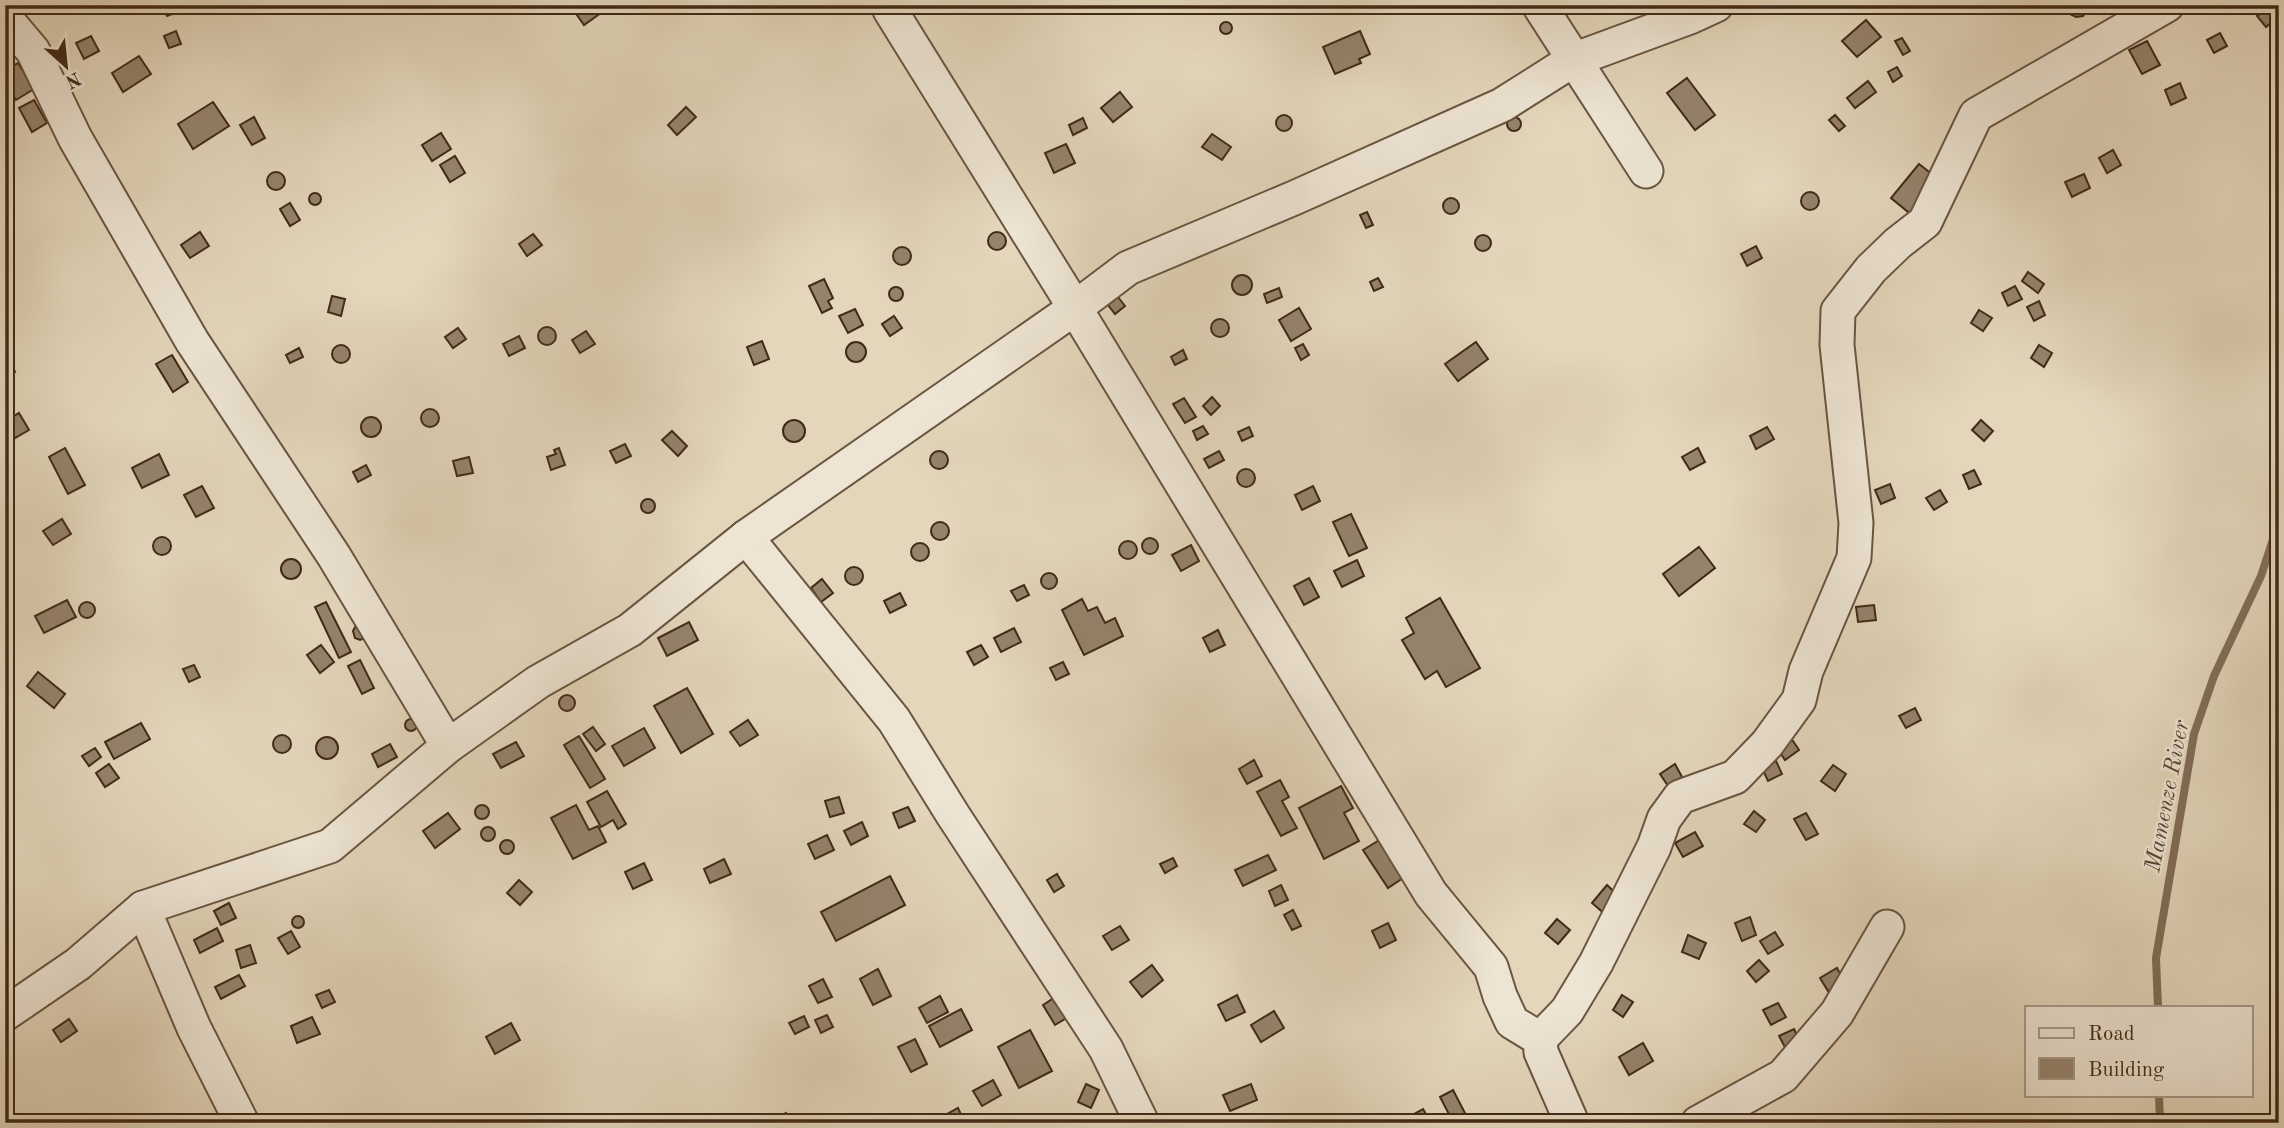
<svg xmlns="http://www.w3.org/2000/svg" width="2284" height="1128" font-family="'Old Standard TT',serif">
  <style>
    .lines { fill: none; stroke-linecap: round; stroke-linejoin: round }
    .stream { stroke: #816e59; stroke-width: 8 }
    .building { fill: #95836d; stroke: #412a18; stroke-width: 2 }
    .minor-casing { stroke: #6a5541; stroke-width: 37 }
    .minor { stroke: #ede4d3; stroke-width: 33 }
    .labels { text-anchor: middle; stroke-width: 5; stroke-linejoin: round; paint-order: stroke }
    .water-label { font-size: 23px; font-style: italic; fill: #5c4633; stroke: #ede4d3 }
  </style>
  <rect width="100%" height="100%" fill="#e3d6bb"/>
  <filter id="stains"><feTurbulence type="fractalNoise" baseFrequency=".00286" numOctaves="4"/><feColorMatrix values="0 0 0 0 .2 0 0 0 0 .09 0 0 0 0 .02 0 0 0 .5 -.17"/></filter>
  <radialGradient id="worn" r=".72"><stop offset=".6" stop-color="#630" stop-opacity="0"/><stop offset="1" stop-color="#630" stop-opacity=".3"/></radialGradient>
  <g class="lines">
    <g class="stream">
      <polyline points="2158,1007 2156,958 2194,734 2214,676 2261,576 2279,521"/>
      <polyline points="2159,1095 2160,1123"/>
    </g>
  </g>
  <g class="building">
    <polygon points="163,5 179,5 181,11 167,16"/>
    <polygon points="570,5 612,5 584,25"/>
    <polygon points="1971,5 1990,5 1990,6 1988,12 1982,14 1976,13"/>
    <polygon points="2066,5 2090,5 2090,7 2083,16 2076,17 2070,14"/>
    <polygon points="2268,8 2276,19 2266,27 2257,16"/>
    <polygon points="1866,20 1881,37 1857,57 1842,41"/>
    <circle cx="1226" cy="28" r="6"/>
    <polygon points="176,31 181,44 169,48 164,36"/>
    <polygon points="1360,31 1370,54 1359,59 1361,63 1335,74 1323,47"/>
    <polygon points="2220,33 2227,46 2214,53 2207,40"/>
    <polygon points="91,36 99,51 84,59 76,43"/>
    <polygon points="1902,38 1910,51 1903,55 1895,41"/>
    <polygon points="2147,41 2160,65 2142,74 2129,50"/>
    <polygon points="139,56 151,74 123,92 112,73"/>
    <polygon points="18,63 34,89 16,100 5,82 5,70"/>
    <polygon points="1897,67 1902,76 1893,82 1888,72"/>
    <polygon points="1687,78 1715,115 1695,130 1667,93"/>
    <polygon points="1868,81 1876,92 1855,108 1847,98"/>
    <polygon points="2180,83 2186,98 2171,105 2165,90"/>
    <polygon points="1120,92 1132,107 1113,122 1101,108"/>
    <polygon points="34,100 47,123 32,132 19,108"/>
    <polygon points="213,102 229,126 193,149 178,124"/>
    <polygon points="686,107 696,117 677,135 668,125"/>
    <polygon points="1835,115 1845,126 1839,131 1829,120"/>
    <circle cx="1284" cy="123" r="8"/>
    <circle cx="1514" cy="124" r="7"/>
    <polygon points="254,117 265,138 252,145 240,125"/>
    <polygon points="1083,118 1087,128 1073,135 1069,125"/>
    <polygon points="441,133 451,149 432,161 422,145"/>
    <polygon points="1212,134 1231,147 1222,160 1202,147"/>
    <polygon points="1066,144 1075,163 1054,173 1045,153"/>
    <polygon points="2113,150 2121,165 2107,173 2099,158"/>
    <polygon points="455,156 465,173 450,182 440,165"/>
    <polygon points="1919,164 1942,182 1913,216 1891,198"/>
    <circle cx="276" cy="181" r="9"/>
    <polygon points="2084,174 2090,188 2072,197 2065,182"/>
    <circle cx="1810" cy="201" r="9"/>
    <circle cx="315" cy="199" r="6"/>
    <circle cx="1451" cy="206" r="8"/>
    <polygon points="290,203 300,220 290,226 280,209"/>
    <polygon points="1367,212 1373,225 1366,228 1360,215"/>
    <circle cx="997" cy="241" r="9"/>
    <polygon points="200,232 209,246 190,258 181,245"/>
    <polygon points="533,234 542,245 527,256 519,244"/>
    <circle cx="1483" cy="243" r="8"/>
    <polygon points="1756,246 1762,258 1747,266 1741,254"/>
    <circle cx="902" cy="256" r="9"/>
    <polygon points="2028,272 2044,284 2038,293 2022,281"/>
    <circle cx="1242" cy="285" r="10"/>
    <polygon points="1378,278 1383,287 1374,291 1370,282"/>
    <polygon points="824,279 833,298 828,301 832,308 822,313 809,286"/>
    <polygon points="2015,286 2022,299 2008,306 2002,293"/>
    <circle cx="896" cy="294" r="7"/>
    <polygon points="1279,288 1282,297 1267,303 1264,294"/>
    <polygon points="332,296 345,299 341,316 328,312"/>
    <polygon points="1118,297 1125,306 1115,314 1108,305"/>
    <polygon points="2039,301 2045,315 2034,321 2027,307"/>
    <polygon points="1299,308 1311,329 1291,341 1279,320"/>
    <polygon points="855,309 863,325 848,333 839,316"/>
    <polygon points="1979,310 1992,318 1983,331 1971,323"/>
    <polygon points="894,316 902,328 890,336 882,324"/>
    <circle cx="1220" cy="328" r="9"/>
    <circle cx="547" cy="336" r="9"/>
    <polygon points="458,328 466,339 453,348 445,337"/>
    <polygon points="586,331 595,344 580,353 572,340"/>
    <polygon points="519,336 525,348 509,356 503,344"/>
    <polygon points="762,341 769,359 754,365 747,347"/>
    <circle cx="856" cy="352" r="10"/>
    <polygon points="1476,342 1488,359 1458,381 1445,364"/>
    <polygon points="1303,344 1309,355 1301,360 1295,348"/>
    <circle cx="341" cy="354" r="9"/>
    <polygon points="2039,345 2052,353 2044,367 2031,358"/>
    <polygon points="299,348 303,357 290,363 286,355"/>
    <polygon points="5,350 15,372 5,376"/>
    <polygon points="1183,350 1187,359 1175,365 1171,357"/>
    <polygon points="172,355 188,382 173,392 156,364"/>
    <polygon points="1212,397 1220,406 1211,415 1203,406"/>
    <polygon points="1184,398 1196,417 1185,423 1173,404"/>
    <circle cx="430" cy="418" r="9"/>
    <polygon points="19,413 29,430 15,438 6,421"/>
    <circle cx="371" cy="427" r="10"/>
    <polygon points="1981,420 1993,431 1984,441 1972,430"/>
    <circle cx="794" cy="431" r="11"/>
    <polygon points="1203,426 1208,434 1197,440 1193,431"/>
    <polygon points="1249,427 1253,436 1242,441 1238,432"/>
    <polygon points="1767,427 1774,439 1756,449 1750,436"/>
    <polygon points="672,431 687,446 678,456 662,440"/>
    <polygon points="625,444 631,456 616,463 610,451"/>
    <polygon points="65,448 85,485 68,494 49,457"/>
    <polygon points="559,448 565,465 551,470 547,457 556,454 554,450"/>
    <polygon points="1698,448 1705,462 1690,470 1682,457"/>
    <circle cx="939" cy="460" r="9"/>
    <polygon points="1219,451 1224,460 1209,468 1204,459"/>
    <polygon points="159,454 169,475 142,488 132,468"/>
    <polygon points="469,457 473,473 457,476 453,461"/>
    <polygon points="366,465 371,475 358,482 353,472"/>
    <circle cx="1246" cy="478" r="9"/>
    <polygon points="1974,470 1981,484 1969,489 1963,475"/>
    <polygon points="1890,484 1895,498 1881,504 1875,490"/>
    <polygon points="202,486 214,508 196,517 184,495"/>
    <polygon points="1313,486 1320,501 1302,510 1295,495"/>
    <polygon points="1940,490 1947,502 1934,510 1926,498"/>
    <circle cx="648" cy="506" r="7"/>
    <polygon points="1351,514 1367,548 1349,556 1333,522"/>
    <polygon points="62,519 71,534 53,545 43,531"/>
    <circle cx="940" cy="531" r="9"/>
    <circle cx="162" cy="546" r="9"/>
    <circle cx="1150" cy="546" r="8"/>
    <circle cx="1128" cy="550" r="9"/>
    <circle cx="920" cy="552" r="9"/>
    <polygon points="1191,545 1199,561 1181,571 1172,555"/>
    <polygon points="1699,547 1715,568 1679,596 1663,574"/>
    <circle cx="291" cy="569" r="10"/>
    <polygon points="1357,560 1364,576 1342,587 1334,571"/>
    <circle cx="854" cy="576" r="9"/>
    <circle cx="1049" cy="581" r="8"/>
    <polygon points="1309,578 1319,597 1304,605 1294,586"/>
    <polygon points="822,579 833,593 821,602 811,588"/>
    <polygon points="1024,585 1029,595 1017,601 1011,591"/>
    <polygon points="900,593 906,605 890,613 884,601"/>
    <polygon points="1440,598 1480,668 1446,687 1437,671 1425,679 1402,640 1414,633 1406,618"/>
    <polygon points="1082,599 1088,611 1097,607 1105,623 1115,618 1123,636 1084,655 1062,610"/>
    <polygon points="67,600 76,617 44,633 35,616"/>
    <circle cx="87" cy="610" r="8"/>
    <polygon points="326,602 351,652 339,658 315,607"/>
    <polygon points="1874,605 1876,620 1858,622 1856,607"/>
    <polygon points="689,622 698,640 667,656 658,638"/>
    <polygon points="360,625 365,638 360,640 355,638 353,631 355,627"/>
    <polygon points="1014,628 1021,642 1001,652 994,638"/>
    <polygon points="1218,630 1225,645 1210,652 1203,638"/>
    <polygon points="321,645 334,662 320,673 307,655"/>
    <polygon points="981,645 988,657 974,665 967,652"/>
    <polygon points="360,660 374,688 362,694 348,666"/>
    <polygon points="1063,662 1069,674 1056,680 1050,668"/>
    <polygon points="194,665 200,677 189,682 183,669"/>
    <polygon points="38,672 65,694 54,708 27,686"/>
    <polygon points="687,688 713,734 681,753 654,706"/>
    <circle cx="567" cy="703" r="8"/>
    <polygon points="1915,708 1921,720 1906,728 1899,716"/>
    <circle cx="411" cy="725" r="6"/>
    <polygon points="748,720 758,735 740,746 730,732"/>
    <polygon points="141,723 150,739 114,759 105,742"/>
    <polygon points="593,727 605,744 596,751 583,734"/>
    <polygon points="644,728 655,748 624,766 612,746"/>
    <circle cx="282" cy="744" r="9"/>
    <polygon points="579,736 605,779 590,788 564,745"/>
    <circle cx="327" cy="748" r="11"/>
    <polygon points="1791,738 1799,750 1785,760 1777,748"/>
    <polygon points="516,742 524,756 501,768 493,754"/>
    <polygon points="390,744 397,757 378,767 372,754"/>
    <polygon points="95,748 101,757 89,766 82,756"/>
    <polygon points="1254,760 1262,776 1247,784 1239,769"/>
    <polygon points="1776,761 1782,774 1768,781 1762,768"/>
    <polygon points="109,764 119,778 105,787 96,773"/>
    <polygon points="1675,764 1682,777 1668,786 1660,774"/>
    <polygon points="1833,765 1846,774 1835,791 1821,781"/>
    <polygon points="1280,780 1289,797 1282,801 1297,828 1281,836 1257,792"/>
    <polygon points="1341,786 1353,808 1344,813 1359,841 1324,859 1299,808"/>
    <polygon points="607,791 626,824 618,829 613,820 601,827 587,802"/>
    <polygon points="839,797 844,813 830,817 825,801"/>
    <circle cx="482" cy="812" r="7"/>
    <polygon points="576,805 589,830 598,826 606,842 573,859 551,818"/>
    <polygon points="908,807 915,821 899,828 893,813"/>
    <polygon points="1754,811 1765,820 1756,832 1744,824"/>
    <polygon points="448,813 460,829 435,848 423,831"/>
    <polygon points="1806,813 1818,834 1806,840 1794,819"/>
    <polygon points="862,822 868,836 851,845 844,831"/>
    <circle cx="488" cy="834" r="7"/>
    <polygon points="1695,832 1703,846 1683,857 1675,843"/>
    <polygon points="827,835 834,850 815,859 808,844"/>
    <polygon points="1381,839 1406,876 1388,888 1363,850"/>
    <circle cx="507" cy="847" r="7"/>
    <polygon points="1268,855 1276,870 1243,886 1235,870"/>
    <polygon points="1173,858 1177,866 1165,873 1160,864"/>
    <polygon points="724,859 731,874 710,883 704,869"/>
    <polygon points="644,863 652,880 633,889 625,872"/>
    <polygon points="1057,874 1064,886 1054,892 1047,880"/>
    <polygon points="890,876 905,905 836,941 821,912"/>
    <polygon points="519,880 532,892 520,905 507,893"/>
    <polygon points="1281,885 1288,900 1275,906 1269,891"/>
    <polygon points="1607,885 1622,899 1607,916 1592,903"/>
    <polygon points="229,903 236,918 221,925 214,911"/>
    <polygon points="1293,910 1301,926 1292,930 1284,915"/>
    <circle cx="298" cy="922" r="6"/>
    <polygon points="1750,917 1756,935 1742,941 1735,923"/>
    <polygon points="1557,919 1570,930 1558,944 1545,933"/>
    <polygon points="1388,923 1396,940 1380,948 1372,931"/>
    <polygon points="1120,926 1129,940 1112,950 1103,936"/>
    <polygon points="217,928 223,941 200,953 194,940"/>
    <polygon points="291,931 300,947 288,954 278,938"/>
    <polygon points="1775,932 1783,945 1768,954 1760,941"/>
    <polygon points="1688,935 1706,943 1699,959 1682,952"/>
    <polygon points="250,945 256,963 241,968 236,950"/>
    <polygon points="1759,960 1769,971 1756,982 1747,971"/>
    <polygon points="1152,965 1163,980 1142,997 1130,982"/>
    <polygon points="1837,968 1844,981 1828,991 1820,978"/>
    <polygon points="878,969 891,996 873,1005 860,979"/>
    <polygon points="239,975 245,986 221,999 215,987"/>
    <polygon points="823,979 832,997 818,1003 809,986"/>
    <polygon points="329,990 335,1002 322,1008 316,995"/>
    <polygon points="1237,995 1245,1012 1226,1021 1218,1005"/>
    <polygon points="1622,995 1633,1002 1623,1017 1613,1010"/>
    <polygon points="940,996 948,1012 927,1023 919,1008"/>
    <polygon points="1057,996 1070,1016 1055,1025 1043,1005"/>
    <polygon points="1778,1003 1786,1017 1771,1025 1763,1010"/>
    <polygon points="961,1009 972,1030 940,1047 929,1026"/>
    <polygon points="1274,1011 1284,1028 1261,1042 1251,1025"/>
    <polygon points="827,1015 833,1027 821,1033 815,1020"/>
    <polygon points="804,1016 809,1027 795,1034 789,1023"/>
    <polygon points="312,1017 320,1034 297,1043 291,1026"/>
    <polygon points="69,1019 77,1031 61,1042 53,1030"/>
    <polygon points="511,1023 520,1040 495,1054 486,1037"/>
    <polygon points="1794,1029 1800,1042 1786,1049 1779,1036"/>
    <polygon points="1030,1030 1052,1071 1019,1088 998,1047"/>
    <polygon points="915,1039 927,1064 911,1072 898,1047"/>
    <polygon points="1643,1043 1653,1061 1629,1075 1619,1057"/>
    <polygon points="993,1080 1001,1095 982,1106 973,1091"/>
    <polygon points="1086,1084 1099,1090 1091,1108 1078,1102"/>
    <polygon points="1251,1084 1257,1100 1230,1111 1223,1095"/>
    <polygon points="1453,1090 1466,1115 1453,1122 1440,1097"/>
    <polygon points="958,1108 965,1123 942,1123 940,1118"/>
    <polygon points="1423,1109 1431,1123 1417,1123 1412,1115"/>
    <polygon points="786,1113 791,1123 775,1123 774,1120"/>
  </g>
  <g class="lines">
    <defs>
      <g id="minor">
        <polyline points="889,5 890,10 1075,308 1431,894 1491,967 1500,996 1512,1022 1540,1039 1541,1052 1572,1123"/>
        <polyline points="1539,5 1646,171"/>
        <polyline points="5,18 33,51 75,138 192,341 334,556 448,746"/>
        <polyline points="746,537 894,720 953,815 1106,1049 1142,1123"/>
        <polyline points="143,908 194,1028 242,1123"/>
        <polyline points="5,1014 78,964 143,908 330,846 448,746 538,682 630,630 746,537 1075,308 1128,268 1294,198 1502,105 1573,60 1690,17 1716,5"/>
        <polyline points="1540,1039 1567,1011 1596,963 1654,847 1664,819 1680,797 1735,777 1767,744 1799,700 1806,671 1854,558 1856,523 1837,345 1838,311 1871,269 1898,243 1925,222 1976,115 2167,5"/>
        <polyline points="1698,1123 1783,1076 1837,1013 1887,927"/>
      </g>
    </defs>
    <use href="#minor" class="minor-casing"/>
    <use href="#minor" class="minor"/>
  </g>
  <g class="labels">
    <g class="water-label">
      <text transform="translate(2166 796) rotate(-79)" y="8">Mamenze River</text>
    </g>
  </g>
  <rect width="2284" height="1128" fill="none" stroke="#e3d6bb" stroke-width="28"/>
  <rect x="7" y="7" width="2270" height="1114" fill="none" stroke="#412a18" stroke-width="3.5"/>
  <rect x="14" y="14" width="2256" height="1100" fill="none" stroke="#412a18" stroke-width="2"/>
  <rect x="2025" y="1006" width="228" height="91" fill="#ede4d3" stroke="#a89a88" stroke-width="2"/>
  <rect x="2039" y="1028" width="35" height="10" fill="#ede4d3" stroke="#a89a88" stroke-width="2"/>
  <text x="2088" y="1040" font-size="21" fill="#412a18">Road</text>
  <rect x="2039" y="1058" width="35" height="21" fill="#95836d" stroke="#a89a88" stroke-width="2"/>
  <text x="2088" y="1076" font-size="21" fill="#412a18">Building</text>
  <g transform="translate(66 66) rotate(153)" stroke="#ede4d3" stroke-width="5" paint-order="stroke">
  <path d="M0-5L12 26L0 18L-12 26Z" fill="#412a18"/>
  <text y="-10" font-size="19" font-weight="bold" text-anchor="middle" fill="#412a18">N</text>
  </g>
  <rect width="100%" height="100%" filter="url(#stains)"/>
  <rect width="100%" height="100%" fill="url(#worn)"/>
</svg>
